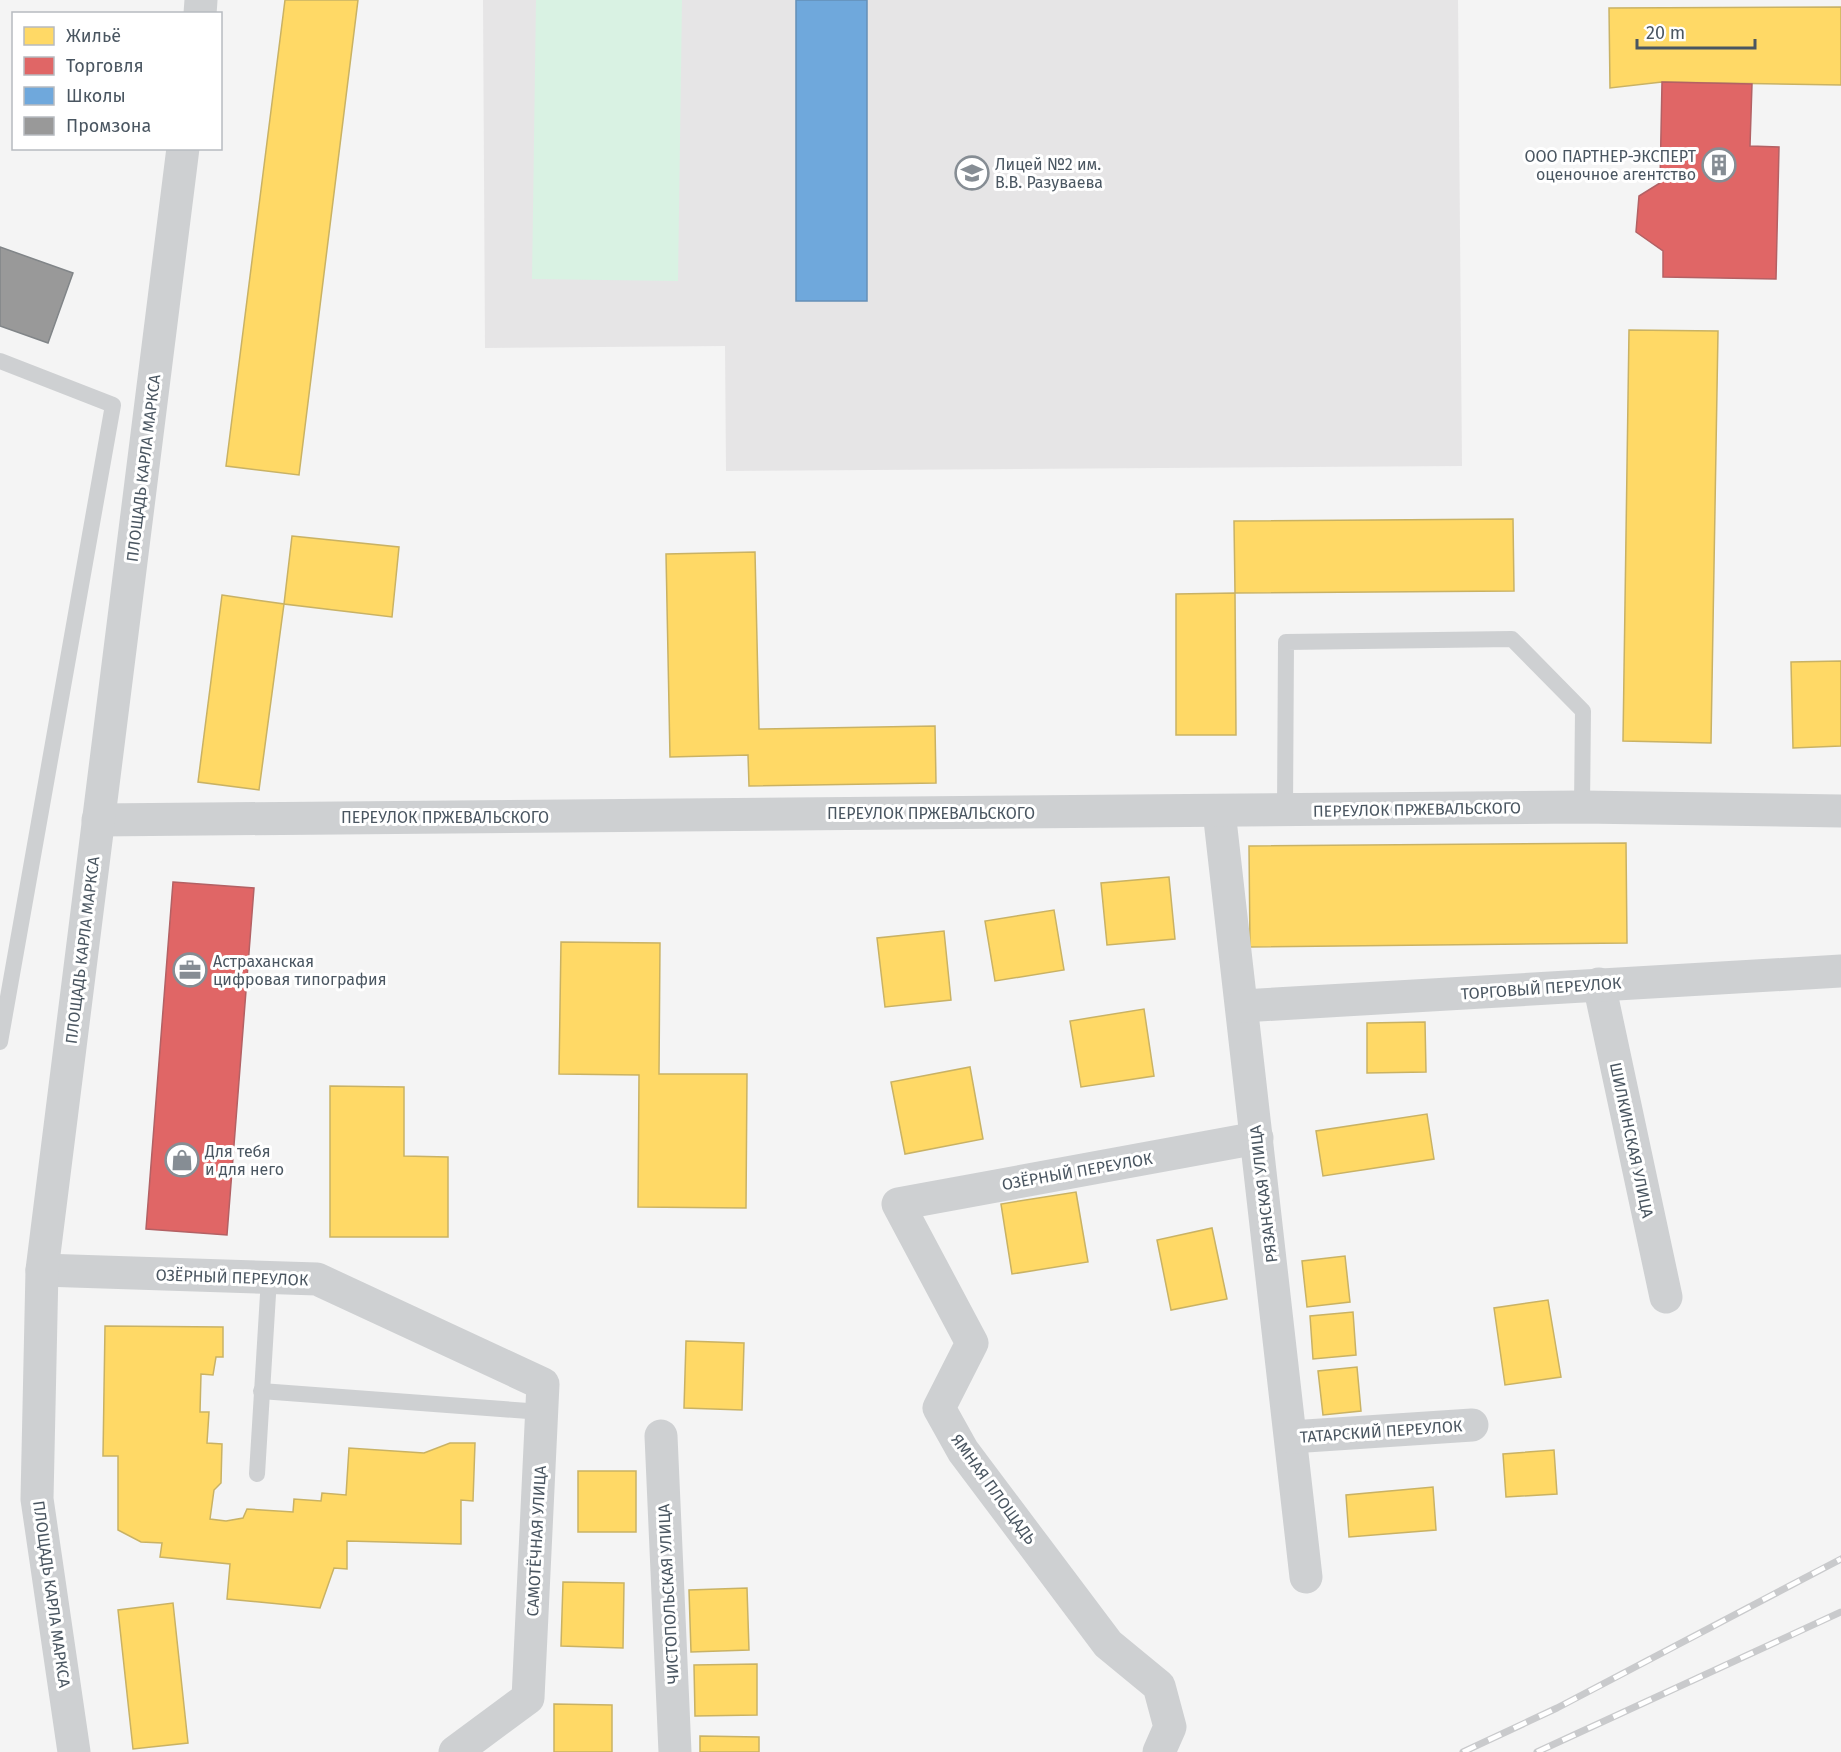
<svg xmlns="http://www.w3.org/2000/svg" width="1841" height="1752" font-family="'Fira Sans',sans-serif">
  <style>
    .education { fill: #e6e5e6 }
    .green { fill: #d9f2e3 }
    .homes { fill: #ffd966; stroke: #c9b264; stroke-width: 1.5 }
    .shops { fill: #e06666; stroke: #b36164; stroke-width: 1.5 }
    .schools { fill: #6fa8dc; stroke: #648fb7; stroke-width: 1.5 }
    .industry { fill: #999; stroke: #818588; stroke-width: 1.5 }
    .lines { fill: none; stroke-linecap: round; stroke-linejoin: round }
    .lane { stroke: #ced0d2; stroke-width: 16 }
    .street { stroke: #ced0d2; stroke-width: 33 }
    .rail-casing { stroke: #c9cacc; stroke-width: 7 }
    .rail { stroke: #fff; stroke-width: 4.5; stroke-dasharray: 14; stroke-linecap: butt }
    .labels { text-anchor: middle; stroke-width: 6; stroke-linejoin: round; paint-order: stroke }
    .poi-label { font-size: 16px; fill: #4a5661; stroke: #fff; text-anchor: start }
    .street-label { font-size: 16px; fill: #4a5661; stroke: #fff }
  </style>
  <rect width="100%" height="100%" fill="#f4f4f4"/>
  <polygon class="education" points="483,0 1458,0 1462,466 726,471 725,346 485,348"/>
  <polygon class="green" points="536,0 682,0 678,281 532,279"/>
  <g class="homes">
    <polygon points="285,0 358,0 299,475 226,466"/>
    <polygon points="1841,7 1841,85 1662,82 1610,88 1609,8"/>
    <polygon points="1629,330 1718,331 1711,743 1623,741"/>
    <polygon points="1513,519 1514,591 1235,593 1234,521"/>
    <polygon points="292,536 399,547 392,617 284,604"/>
    <polygon points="755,552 759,729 935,726 936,783 749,786 748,755 670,757 666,554"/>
    <polygon points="1235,593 1236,735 1176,735 1176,594"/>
    <polygon points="222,595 284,604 259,790 198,782"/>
    <polygon points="1841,661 1841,746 1793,748 1791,662"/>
    <polygon points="1626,843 1627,943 1250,947 1249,846"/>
    <polygon points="1169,877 1175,939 1107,945 1101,883"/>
    <polygon points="1054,910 1064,970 995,981 985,921"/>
    <polygon points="944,931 951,1000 885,1007 877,938"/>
    <polygon points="561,942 660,943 659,1074 747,1074 746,1208 638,1207 639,1075 559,1074"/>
    <polygon points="1144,1009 1154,1076 1081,1087 1070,1021"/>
    <polygon points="1425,1022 1426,1072 1367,1073 1367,1023"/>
    <polygon points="970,1067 983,1139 905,1154 891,1082"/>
    <polygon points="330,1086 404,1087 404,1156 448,1157 448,1237 330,1237"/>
    <polygon points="1427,1114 1434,1159 1323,1176 1316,1131"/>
    <polygon points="1076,1192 1088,1262 1012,1274 1001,1204"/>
    <polygon points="1212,1228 1227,1299 1171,1310 1157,1240"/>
    <polygon points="1345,1256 1350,1302 1307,1307 1302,1261"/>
    <polygon points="1548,1300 1561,1377 1505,1385 1494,1308"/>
    <polygon points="1353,1312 1356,1355 1313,1359 1310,1316"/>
    <polygon points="105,1326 223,1327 223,1357 216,1357 213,1375 201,1374 200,1412 209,1412 207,1443 222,1444 221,1483 214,1490 210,1519 226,1521 243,1518 247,1509 293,1512 294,1499 321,1501 322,1493 346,1495 349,1448 424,1453 450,1443 475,1443 473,1501 461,1500 461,1544 347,1541 347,1569 334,1568 320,1608 227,1599 230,1564 160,1557 162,1543 141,1542 118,1530 118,1456 103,1456"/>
    <polygon points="686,1341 744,1343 742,1410 684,1408"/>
    <polygon points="1357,1367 1361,1411 1323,1415 1318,1371"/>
    <polygon points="1554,1450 1557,1494 1506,1497 1503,1454"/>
    <rect x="578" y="1471" width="58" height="61"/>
    <polygon points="1433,1487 1436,1530 1349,1537 1346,1495"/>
    <polygon points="563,1582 624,1583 623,1648 561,1646"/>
    <polygon points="747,1588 749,1650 691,1652 689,1590"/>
    <polygon points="173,1603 188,1743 133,1749 118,1610"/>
    <polygon points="757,1664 757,1715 695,1716 694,1665"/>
    <polygon points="554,1704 612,1705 612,1752 554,1752"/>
    <polygon points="700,1736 759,1737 759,1752 700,1752"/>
  </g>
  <g class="shops">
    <polygon points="1662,82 1752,84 1750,146 1779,147 1776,279 1663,277 1663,251 1636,232 1639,196 1660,183"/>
    <polygon points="173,882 254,888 227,1235 146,1229"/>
  </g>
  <rect class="schools" x="796" y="0" width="71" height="301"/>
  <polygon class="industry" points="0,247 73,273 48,343 0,326"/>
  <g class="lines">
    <g class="lane">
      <polyline points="0,361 113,405 0,1042"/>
      <polyline points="1285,811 1286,642 1512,639 1583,711 1582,807"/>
      <polyline points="261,1391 542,1412"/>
      <polyline points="257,1474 269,1278"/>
    </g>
    <g class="street">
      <polyline points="200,14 201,0"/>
      <polyline points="1219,811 1306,1577"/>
      <polyline points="98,820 1582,807 1841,811"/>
      <polyline points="1599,984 1666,1297"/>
      <polyline points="1242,1006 1841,971"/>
      <polyline points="42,1270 317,1279 543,1384 528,1698 455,1752"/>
      <polyline points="661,1436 675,1752"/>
      <polyline points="1291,1437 1472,1425"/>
      <polyline points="74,1752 37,1499 42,1270 183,148"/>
      <polyline points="1159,1752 1170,1727 1159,1686 1108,1644 963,1451 939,1408 972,1343 898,1204 1257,1138"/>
    </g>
    <defs>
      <g id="rail">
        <polyline points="1463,1752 1557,1708 1841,1559"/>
        <polyline points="1537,1752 1841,1612"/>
      </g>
    </defs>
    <use href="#rail" class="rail-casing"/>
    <use href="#rail" class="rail"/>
  </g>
  <defs>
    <symbol id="building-ring" viewBox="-11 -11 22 22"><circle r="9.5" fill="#fff" stroke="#868d94" stroke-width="1.5"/><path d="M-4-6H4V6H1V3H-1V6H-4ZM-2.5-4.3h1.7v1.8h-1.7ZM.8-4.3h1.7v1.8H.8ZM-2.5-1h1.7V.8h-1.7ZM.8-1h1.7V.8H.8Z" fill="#868d94"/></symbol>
    <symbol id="school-ring" viewBox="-11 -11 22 22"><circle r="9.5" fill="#fff" stroke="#868d94" stroke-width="1.5"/><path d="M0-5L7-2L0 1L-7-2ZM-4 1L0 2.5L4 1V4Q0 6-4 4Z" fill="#868d94"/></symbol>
    <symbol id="office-ring" viewBox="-11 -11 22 22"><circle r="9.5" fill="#fff" stroke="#868d94" stroke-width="1.5"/><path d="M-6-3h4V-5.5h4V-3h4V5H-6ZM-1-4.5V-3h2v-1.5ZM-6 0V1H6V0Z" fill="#868d94"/></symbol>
    <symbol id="shop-ring" viewBox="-11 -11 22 22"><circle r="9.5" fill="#fff" stroke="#868d94" stroke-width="1.5"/><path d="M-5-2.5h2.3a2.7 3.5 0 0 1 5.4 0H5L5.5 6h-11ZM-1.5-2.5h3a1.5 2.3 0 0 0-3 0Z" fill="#868d94"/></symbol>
  </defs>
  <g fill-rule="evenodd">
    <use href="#building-ring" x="1700" y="146" width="38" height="38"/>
    <use href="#school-ring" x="953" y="154" width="38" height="38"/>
    <use href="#office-ring" x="171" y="951" width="38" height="38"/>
    <use href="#shop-ring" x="163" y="1141" width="38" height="38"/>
  </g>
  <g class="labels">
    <g class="poi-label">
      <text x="1696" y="162" text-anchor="end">ООО ПАРТНЕР-ЭКСПЕРТ<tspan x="1696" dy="18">оценочное агентство</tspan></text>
      <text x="995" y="170">Лицей №2 им.<tspan x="995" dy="18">В.В. Разуваева</tspan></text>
      <text x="213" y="967">Астраханская<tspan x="213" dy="18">цифровая типография</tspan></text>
      <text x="205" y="1157">Для тебя<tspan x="205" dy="18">и для него</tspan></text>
    </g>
    <g class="street-label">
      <text transform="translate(143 468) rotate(-83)" y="6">ПЛОЩАДЬ КАРЛА МАРКСА</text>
      <text transform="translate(1417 809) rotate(-1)" y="6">ПЕРЕУЛОК ПРЖЕВАЛЬСКОГО</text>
      <text x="931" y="819">ПЕРЕУЛОК ПРЖЕВАЛЬСКОГО</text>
      <text x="445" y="823">ПЕРЕУЛОК ПРЖЕВАЛЬСКОГО</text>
      <text transform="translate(82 950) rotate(-83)" y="6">ПЛОЩАДЬ КАРЛА МАРКСА</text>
      <text transform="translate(1541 988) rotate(-4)" y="6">ТОРГОВЫЙ ПЕРЕУЛОК</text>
      <text transform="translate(1632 1140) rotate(78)" y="6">ШИЛКИНСКАЯ УЛИЦА</text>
      <text transform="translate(1077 1171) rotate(-10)" y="6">ОЗЁРНЫЙ ПЕРЕУЛОК</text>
      <text transform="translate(1263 1194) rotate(-97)" y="6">РЯЗАНСКАЯ УЛИЦА</text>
      <text transform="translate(232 1277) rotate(2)" y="6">ОЗЁРНЫЙ ПЕРЕУЛОК</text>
      <text transform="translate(1381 1431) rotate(-4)" y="6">ТАТАРСКИЙ ПЕРЕУЛОК</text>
      <text transform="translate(994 1489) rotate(54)" y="6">ЯМНАЯ ПЛОЩАДЬ</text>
      <text transform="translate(536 1541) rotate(-87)" y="6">САМОТЁЧНАЯ УЛИЦА</text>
      <text transform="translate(52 1594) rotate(82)" y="6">ПЛОЩАДЬ КАРЛА МАРКСА</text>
      <text transform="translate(668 1594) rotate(-93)" y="6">ЧИСТОПОЛЬСКАЯ УЛИЦА</text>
    </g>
  </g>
  <rect x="12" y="12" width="210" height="138" fill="#ffffff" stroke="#b7bbc0" stroke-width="1.5"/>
  <rect x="24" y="27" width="30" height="18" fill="#ffd966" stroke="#b7bbc0" stroke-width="1.5"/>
  <text x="66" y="42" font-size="18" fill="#4a5661">Жильё</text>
  <rect x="24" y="57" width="30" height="18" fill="#e06666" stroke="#b7bbc0" stroke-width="1.5"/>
  <text x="66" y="72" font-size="18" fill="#4a5661">Торговля</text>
  <rect x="24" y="87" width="30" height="18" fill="#6fa8dc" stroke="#b7bbc0" stroke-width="1.5"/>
  <text x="66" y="102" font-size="18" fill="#4a5661">Школы</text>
  <rect x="24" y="117" width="30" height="18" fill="#999999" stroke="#b7bbc0" stroke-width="1.5"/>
  <text x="66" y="132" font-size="18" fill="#4a5661">Промзона</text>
  <path d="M1637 39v9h118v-9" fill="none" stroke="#4a5661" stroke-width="3"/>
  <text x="1646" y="39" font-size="18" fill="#4a5661" stroke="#ffffff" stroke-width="4.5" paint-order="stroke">20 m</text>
</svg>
